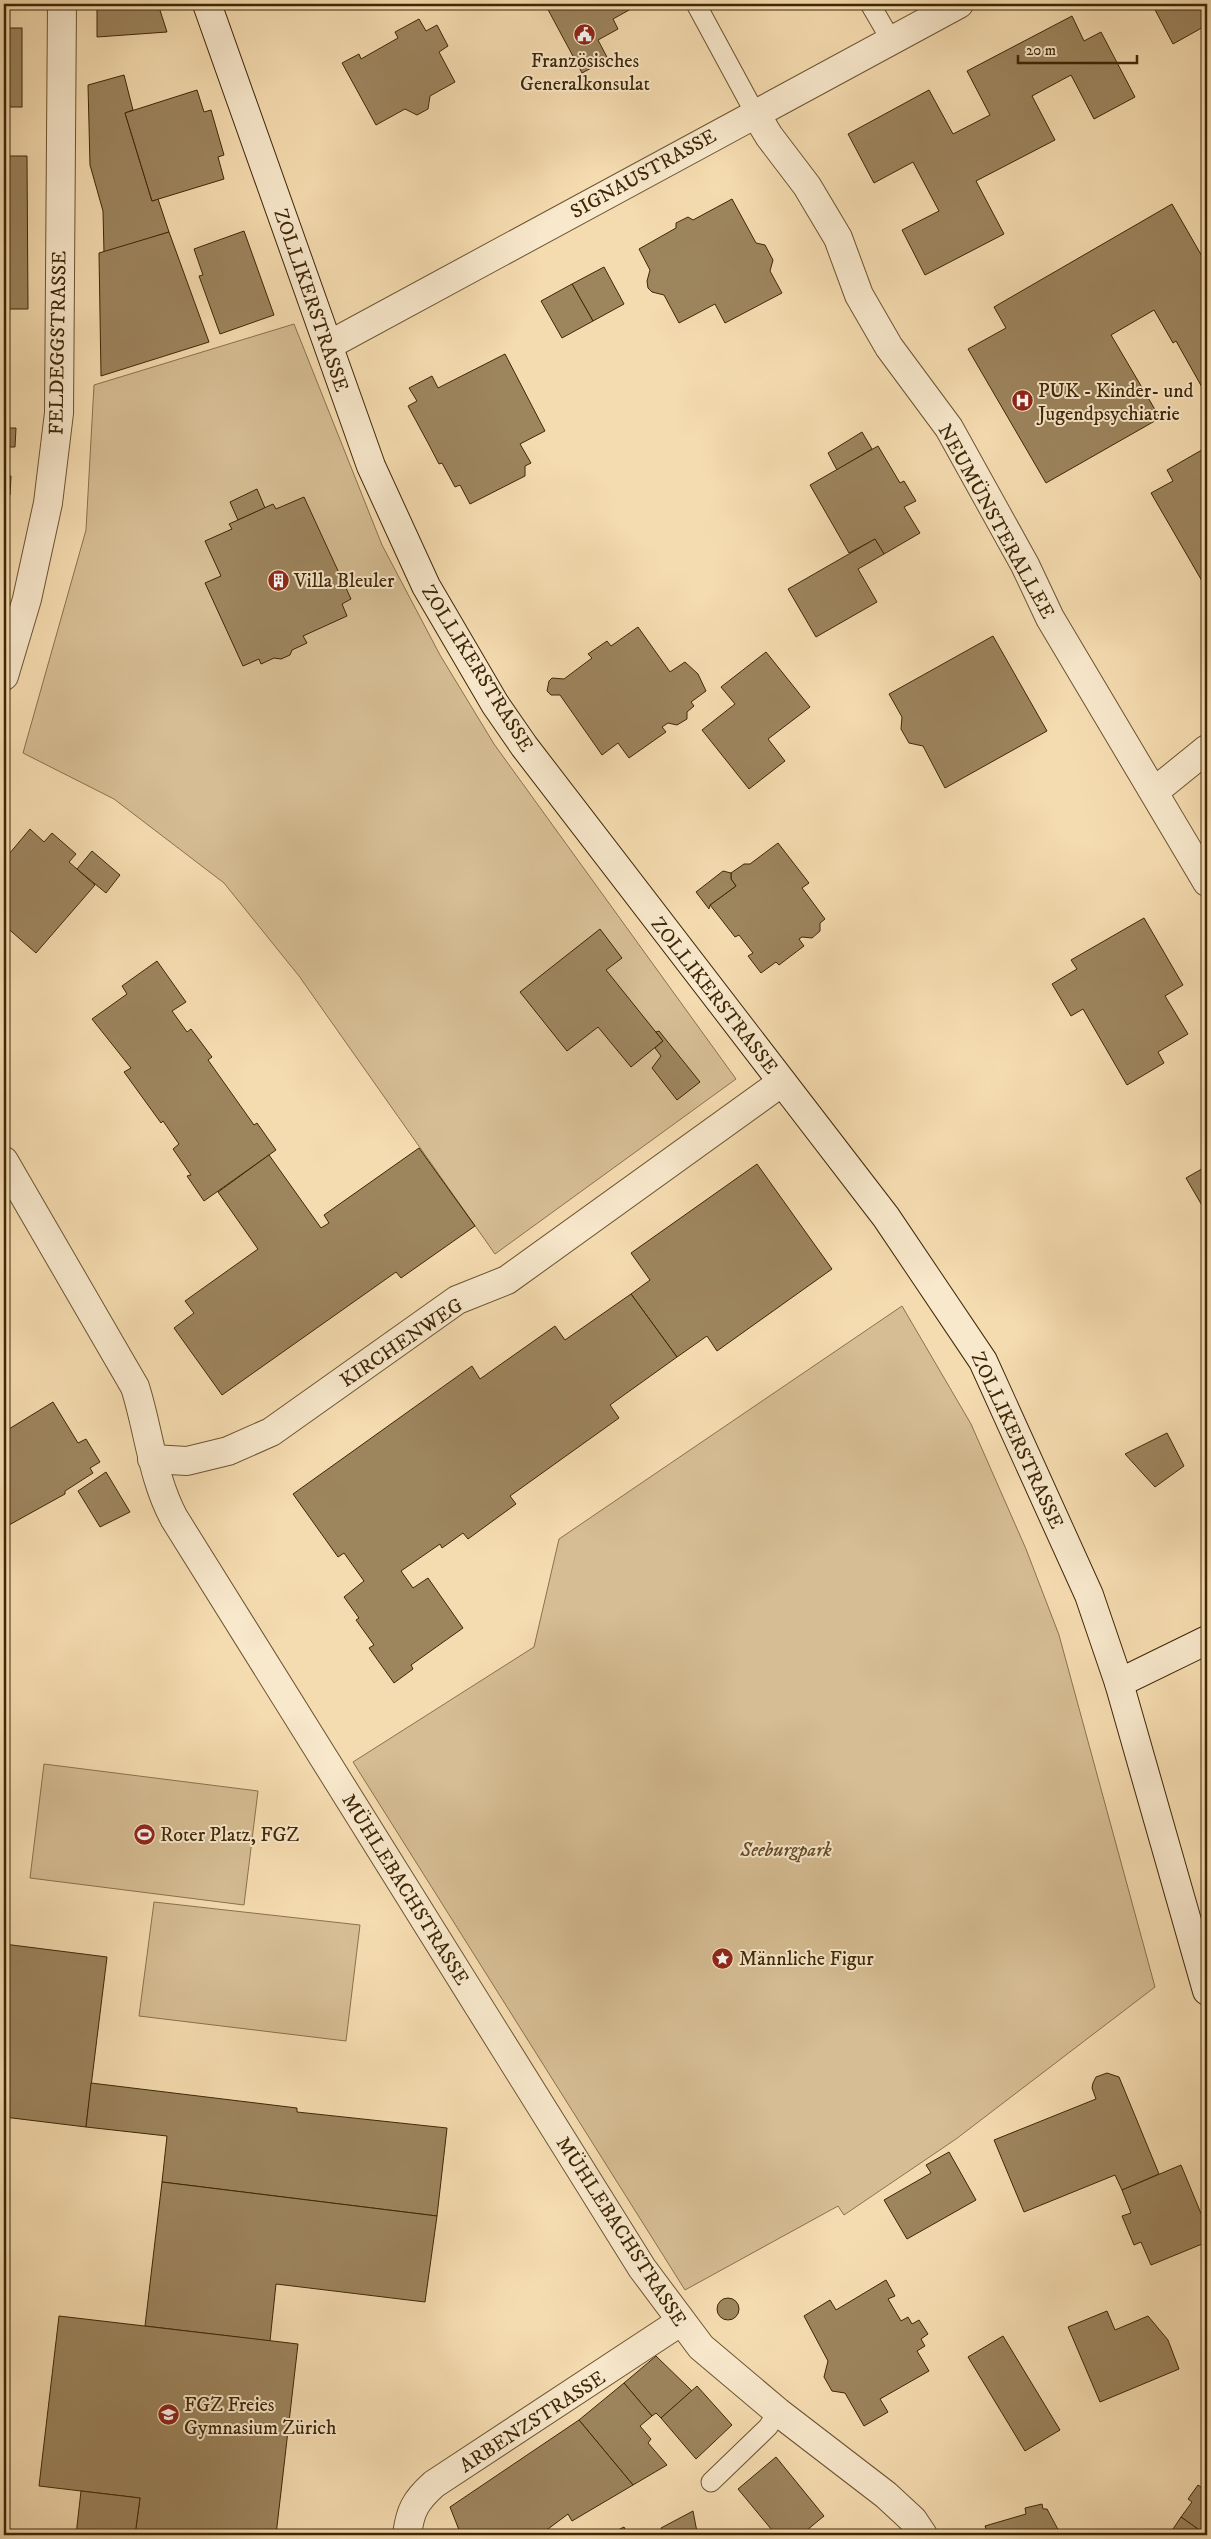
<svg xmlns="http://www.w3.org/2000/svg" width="1211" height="2539" font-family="'IM FELL DW Pica',serif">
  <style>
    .green { fill: #d6bd93; stroke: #8a724c }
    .building { fill: #9d855e; stroke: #3e2706 }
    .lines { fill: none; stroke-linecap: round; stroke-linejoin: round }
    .lane-casing { stroke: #6c5430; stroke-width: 21 }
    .street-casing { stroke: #6c5430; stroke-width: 30 }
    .secondary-casing { stroke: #3e2706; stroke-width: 30 }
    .lane { stroke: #f8e8cc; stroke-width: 19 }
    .street { stroke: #f8e8cc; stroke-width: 28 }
    .secondary { stroke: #f8e8cc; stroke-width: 28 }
    .labels { text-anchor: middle; stroke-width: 4; stroke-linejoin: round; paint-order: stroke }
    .poi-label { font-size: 20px; fill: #3e2706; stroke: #f8e8cc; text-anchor: start }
    .street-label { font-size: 20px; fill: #3e2706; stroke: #f8e8cc }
    .park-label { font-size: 20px; font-style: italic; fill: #644c29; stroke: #f8e8cc }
  </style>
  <rect width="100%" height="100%" fill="#f5dcb0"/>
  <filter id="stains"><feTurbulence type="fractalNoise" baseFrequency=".004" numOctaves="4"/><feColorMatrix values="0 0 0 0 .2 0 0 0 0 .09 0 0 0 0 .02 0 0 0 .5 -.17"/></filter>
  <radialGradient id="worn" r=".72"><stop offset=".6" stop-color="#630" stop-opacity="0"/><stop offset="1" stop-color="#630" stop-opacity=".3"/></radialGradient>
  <g class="green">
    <polygon points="294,324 382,545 440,655 494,744 736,1079 495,1254 299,976 224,883 114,799 23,753 86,530 94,385"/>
    <polygon points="902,1306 971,1424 1026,1549 1059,1635 1155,1987 956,2139 844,2215 838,2206 685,2290 353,1762 534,1647 559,1539"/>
    <polygon points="44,1764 258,1791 244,1905 30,1878"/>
    <polygon points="154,1902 360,1925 346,2041 139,2016"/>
  </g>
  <g class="building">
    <polygon points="97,4 158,4 167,32 97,37"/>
    <polygon points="545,4 637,4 638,5 613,19 618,29 598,40 608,59 582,73"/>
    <polygon points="1152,4 1207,4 1207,25 1173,44"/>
    <polygon points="1072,16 1084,41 1101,32 1135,97 1094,119 1071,75 1032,96 1055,140 976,181 1004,234 925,275 902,230 939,211 913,162 874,183 848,134 929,90 953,134 990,115 967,71"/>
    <polygon points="419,19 426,31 437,25 448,46 439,52 455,82 430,96 428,109 417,115 405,109 376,125 342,63 359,54 361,59 398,38 395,32"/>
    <rect x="4" y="28" width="18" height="79"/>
    <polygon points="124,75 133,110 125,113 152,201 158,199 169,232 104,253 103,211 90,165 88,85"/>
    <polygon points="197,90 204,112 211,110 224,155 218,157 224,179 152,201 125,113"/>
    <polygon points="4,156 27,156 28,309 4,309"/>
    <polygon points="732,199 756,243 765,245 773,260 770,271 782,293 725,323 715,304 679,323 664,295 652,292 648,288 647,281 650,270 639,249 676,228 676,223 688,217 693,220"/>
    <polygon points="1172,204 1207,265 1207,362 1204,365 1207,371 1207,396 1176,341 1173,343 1154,310 1111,335 1160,418 1046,483 968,349 1006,328 994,307"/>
    <polygon points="244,231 274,315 220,334 199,276 203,275 194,249"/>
    <polygon points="169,232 209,342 101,376 99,253"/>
    <polygon points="604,267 624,304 593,321 572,284"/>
    <polygon points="572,284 593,321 562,338 541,301"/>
    <polygon points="505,354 545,431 520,444 531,463 525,466 525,476 470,504 460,485 455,487 442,463 439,464 428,443 408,406 417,401 409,388 432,376 438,388"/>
    <polygon points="4,389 9,389 7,428 16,428 15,447 6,447 4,476 11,476 10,495 4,494"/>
    <polygon points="862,432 872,449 837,470 828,453"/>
    <polygon points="878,446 900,483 904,481 916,501 904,507 920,533 884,554 875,539 849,553 810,485"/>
    <polygon points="1207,447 1207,578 1202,581 1151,493 1173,481 1167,470"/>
    <polygon points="257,489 265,508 238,520 230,502"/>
    <polygon points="304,497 351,599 342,604 347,616 303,636 307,643 292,650 290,655 281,659 274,658 261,664 259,659 243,666 205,583 221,576 205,541 232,529 229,524 238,520 273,504 276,509"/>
    <polygon points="875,539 884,554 858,569 877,602 816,637 788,589"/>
    <polygon points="638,627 670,672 685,662 698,674 706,691 691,702 694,706 687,712 687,719 677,725 668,723 662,727 666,732 629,758 618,743 602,755 560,695 551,695 547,691 549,681 552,678 564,679 592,658 588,654 607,641 611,646"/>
    <polygon points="993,636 1047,731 945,788 923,746 909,743 901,729 902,717 889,694"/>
    <polygon points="766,652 810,707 768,739 785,761 749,789 702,730 735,704 721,687"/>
    <polygon points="30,829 44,842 52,833 76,854 69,862 95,885 36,953 4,925 4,860"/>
    <polygon points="778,843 809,883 802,888 825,919 820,923 820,931 812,938 802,937 799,939 804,946 779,965 776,962 761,973 748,956 753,953 739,935 735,937 710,905 736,886 731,879 731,873 744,864 750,864"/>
    <polygon points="92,851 120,875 106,893 77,869"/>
    <polygon points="723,871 731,873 731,879 736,886 710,905 709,909 696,892"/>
    <polygon points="1144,918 1183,985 1165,996 1188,1034 1158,1052 1164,1063 1127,1085 1083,1009 1071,1016 1052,984 1077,969 1071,960"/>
    <polygon points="600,929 622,958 606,970 663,1041 631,1067 598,1027 567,1051 520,992"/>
    <polygon points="157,961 186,1002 172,1011 187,1032 191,1029 212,1057 208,1060 254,1125 257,1123 276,1150 204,1201 187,1176 191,1175 173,1149 179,1144 163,1121 161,1123 124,1072 131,1068 92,1019 127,994 122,986"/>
    <polygon points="659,1031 700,1082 677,1100 652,1068 661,1056 655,1048 663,1041 656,1032"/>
    <polygon points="419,1148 475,1226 401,1278 396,1272 222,1395 174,1328 194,1313 185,1301 258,1249 218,1192 269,1155 321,1228 329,1223 324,1215"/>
    <polygon points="757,1164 832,1269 717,1351 707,1336 677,1357 631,1294 650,1280 631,1253"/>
    <polygon points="1207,1166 1207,1214 1186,1178"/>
    <polygon points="631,1294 677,1357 610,1405 619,1418 510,1496 516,1504 468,1539 463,1533 442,1548 440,1544 401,1571 413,1588 428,1578 463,1628 411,1665 413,1669 394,1683 369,1648 374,1645 356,1620 359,1618 344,1597 364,1581 344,1553 338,1557 293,1494 472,1366 480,1379 555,1326 565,1340"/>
    <polygon points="53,1402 78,1443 86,1439 100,1462 90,1468 93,1473 65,1491 65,1494 9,1525 4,1517 4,1432"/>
    <polygon points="1167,1433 1184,1466 1155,1487 1125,1454"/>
    <polygon points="106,1472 130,1512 100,1527 78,1491"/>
    <polygon points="4,1944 107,1957 86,2127 4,2117"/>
    <polygon points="1107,2073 1119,2077 1159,2174 1122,2190 1115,2175 1024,2212 994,2140 1096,2099 1092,2088 1093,2083 1096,2077"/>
    <polygon points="91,2083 297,2108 297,2112 447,2128 437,2216 162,2182 167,2136 86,2127"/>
    <polygon points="949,2152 976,2200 907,2239 884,2200 931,2173 926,2165"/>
    <polygon points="1181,2165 1207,2228 1207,2242 1151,2265 1141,2242 1134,2245 1122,2216 1131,2213 1122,2190"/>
    <polygon points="162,2182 437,2216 425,2302 276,2284 270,2341 145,2326"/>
    <polygon points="886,2280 895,2296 888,2299 901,2321 908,2317 912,2324 919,2320 928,2334 921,2339 925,2346 917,2351 929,2371 880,2399 888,2412 864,2426 845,2393 832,2391 824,2377 828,2361 804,2316 830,2300 836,2310"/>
    <circle cx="728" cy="2309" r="11"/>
    <polygon points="1107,2311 1115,2330 1148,2316 1168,2340 1179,2369 1100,2402 1068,2327"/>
    <polygon points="59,2316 298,2344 276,2535 135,2535 140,2498 39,2486"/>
    <polygon points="1003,2336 1060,2430 1025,2451 968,2357"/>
    <polygon points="656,2356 692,2391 661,2418 656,2413 652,2416 624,2383"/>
    <polygon points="624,2383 652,2416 640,2426 651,2439 648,2443 667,2465 633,2485 579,2420"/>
    <polygon points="697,2386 732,2425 696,2459 661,2418"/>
    <polygon points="579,2420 633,2485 572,2521 568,2514 540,2535 461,2535 450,2507"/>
    <polygon points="776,2457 824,2516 801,2535 776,2535 738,2489"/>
    <polygon points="1207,2478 1207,2535 1204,2535 1205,2534 1181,2517 1192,2502 1188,2499 1198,2485 1201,2487"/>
    <polygon points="81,2491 140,2498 135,2535 76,2535"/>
    <polygon points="1042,2504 1043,2509 1047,2509 1061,2535 983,2534 987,2532 985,2526 1026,2514 1025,2508"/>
    <polygon points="693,2511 697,2532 700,2535 656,2535 663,2532 661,2528"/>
    <polygon points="1181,2517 1205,2534 1204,2535 1169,2535"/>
    <polygon points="624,2527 628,2535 608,2535"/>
  </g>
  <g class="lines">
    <defs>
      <g id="lane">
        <polyline points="696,4 755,113"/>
        <polyline points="870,4 891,40"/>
        <polyline points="711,2482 768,2427 778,2412"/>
      </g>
      <g id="street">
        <polyline points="755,113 769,136 807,186 838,238 859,295 889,347 949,428 1025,565 1050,618 1207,882"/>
        <polyline points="329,345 959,4"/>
        <polyline points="4,676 27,599 48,503 59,413 62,4"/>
        <polyline points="1155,791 1207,749"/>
        <path d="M4,1161L135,1387C149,1431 152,1477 174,1518L642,2268L701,2347L778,2412L886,2495L913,2520L923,2535"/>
        <polyline points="152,1459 187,1461 228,1451 271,1432 457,1300 507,1280 782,1082"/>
        <path d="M407,2535C410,2511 415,2501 434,2484L680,2322"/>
      </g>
      <g id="secondary">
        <polyline points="207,4 371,466 426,586 495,704 524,746 886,1217 983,1361 1089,1595 1119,1683 1207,1991"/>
        <polyline points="1119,1683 1207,1640"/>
      </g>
    </defs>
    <use href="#lane" class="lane-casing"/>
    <use href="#street" class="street-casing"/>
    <use href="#secondary" class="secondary-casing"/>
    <use href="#lane" class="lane"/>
    <use href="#street" class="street"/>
    <use href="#secondary" class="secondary"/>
  </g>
  <defs>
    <symbol id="civic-disc" viewBox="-11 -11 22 22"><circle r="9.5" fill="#8f2418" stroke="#f8e8cc"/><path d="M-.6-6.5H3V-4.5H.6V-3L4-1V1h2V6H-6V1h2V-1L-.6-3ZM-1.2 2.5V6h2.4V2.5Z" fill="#fff"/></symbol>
    <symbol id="hospital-disc" viewBox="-11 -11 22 22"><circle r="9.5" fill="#8f2418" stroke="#f8e8cc"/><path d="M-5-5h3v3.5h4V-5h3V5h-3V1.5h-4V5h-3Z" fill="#fff"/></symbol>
    <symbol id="building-disc" viewBox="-11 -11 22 22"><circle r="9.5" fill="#8f2418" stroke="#f8e8cc"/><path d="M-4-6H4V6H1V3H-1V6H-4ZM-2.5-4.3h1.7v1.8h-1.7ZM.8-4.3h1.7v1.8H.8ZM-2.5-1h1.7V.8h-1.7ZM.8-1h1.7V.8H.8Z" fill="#fff"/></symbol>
    <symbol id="stadium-disc" viewBox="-11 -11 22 22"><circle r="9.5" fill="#8f2418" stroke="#f8e8cc"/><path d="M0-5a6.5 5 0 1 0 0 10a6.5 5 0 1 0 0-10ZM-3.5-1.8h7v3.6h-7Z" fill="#fff"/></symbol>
    <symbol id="sight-disc" viewBox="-11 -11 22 22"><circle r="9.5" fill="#8f2418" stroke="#f8e8cc"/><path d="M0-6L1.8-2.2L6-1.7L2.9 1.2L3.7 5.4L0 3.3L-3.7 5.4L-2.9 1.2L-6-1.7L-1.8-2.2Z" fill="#fff"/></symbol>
    <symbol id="school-disc" viewBox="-11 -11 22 22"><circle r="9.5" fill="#8f2418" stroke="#f8e8cc"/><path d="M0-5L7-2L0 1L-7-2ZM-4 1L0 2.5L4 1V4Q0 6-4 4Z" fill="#fff"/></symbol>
  </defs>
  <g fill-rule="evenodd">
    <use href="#civic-disc" x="572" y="22" width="25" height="25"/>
    <use href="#hospital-disc" x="1010" y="388" width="25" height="25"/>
    <use href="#building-disc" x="266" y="568" width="25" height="25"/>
    <use href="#stadium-disc" x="132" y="1822" width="25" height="25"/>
    <use href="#sight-disc" x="710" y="1946" width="25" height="25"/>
    <use href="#school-disc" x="156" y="2402" width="25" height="25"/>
  </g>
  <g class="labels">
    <g class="poi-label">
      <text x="585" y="67" text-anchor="middle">Französisches<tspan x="585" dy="23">Generalkonsulat</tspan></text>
      <text x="1038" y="397">PUK - Kinder- und<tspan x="1038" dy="23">Jugendpsychiatrie</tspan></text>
      <text x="294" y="587">Villa Bleuler</text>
      <text x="160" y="1841">Roter Platz, FGZ</text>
      <text x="739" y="1965">Männliche Figur</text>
      <text x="184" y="2411">FGZ Freies<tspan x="184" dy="23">Gymnasium Zürich</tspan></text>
    </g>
    <g class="street-label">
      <text transform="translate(643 173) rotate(-29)" y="7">SIGNAUSTRASSE</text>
      <text transform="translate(312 300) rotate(71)" y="7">ZOLLIKERSTRASSE</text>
      <text transform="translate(57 343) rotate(-89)" y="7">FELDEGGSTRASSE</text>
      <text transform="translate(997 521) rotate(61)" y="7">NEUMÜNSTERALLEE</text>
      <text transform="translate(478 668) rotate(58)" y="7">ZOLLIKERSTRASSE</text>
      <text transform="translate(715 995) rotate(52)" y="7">ZOLLIKERSTRASSE</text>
      <text transform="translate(401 1342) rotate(-34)" y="7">KIRCHENWEG</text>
      <text transform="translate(1018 1440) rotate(65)" y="7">ZOLLIKERSTRASSE</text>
      <text transform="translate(406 1889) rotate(58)" y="7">MÜHLEBACHSTRASSE</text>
      <text transform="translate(622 2231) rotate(57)" y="7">MÜHLEBACHSTRASSE</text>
      <text transform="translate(532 2421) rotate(-33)" y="7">ARBENZSTRASSE</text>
    </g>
    <g class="park-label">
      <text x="786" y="1856">Seeburgpark</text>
    </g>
  </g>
  <rect width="1211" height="2539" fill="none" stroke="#f5dcb0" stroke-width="20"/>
  <rect x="5" y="5" width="1201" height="2529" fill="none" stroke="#3e2706" stroke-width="2.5"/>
  <rect x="10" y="10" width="1191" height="2519" fill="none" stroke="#3e2706"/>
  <path d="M1018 55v8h119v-8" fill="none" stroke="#3e2706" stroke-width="2.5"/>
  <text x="1026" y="55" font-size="15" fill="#3e2706" stroke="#f8e8cc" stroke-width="4" paint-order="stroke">20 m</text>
  <rect width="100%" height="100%" filter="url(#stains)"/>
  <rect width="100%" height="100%" fill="url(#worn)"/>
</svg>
